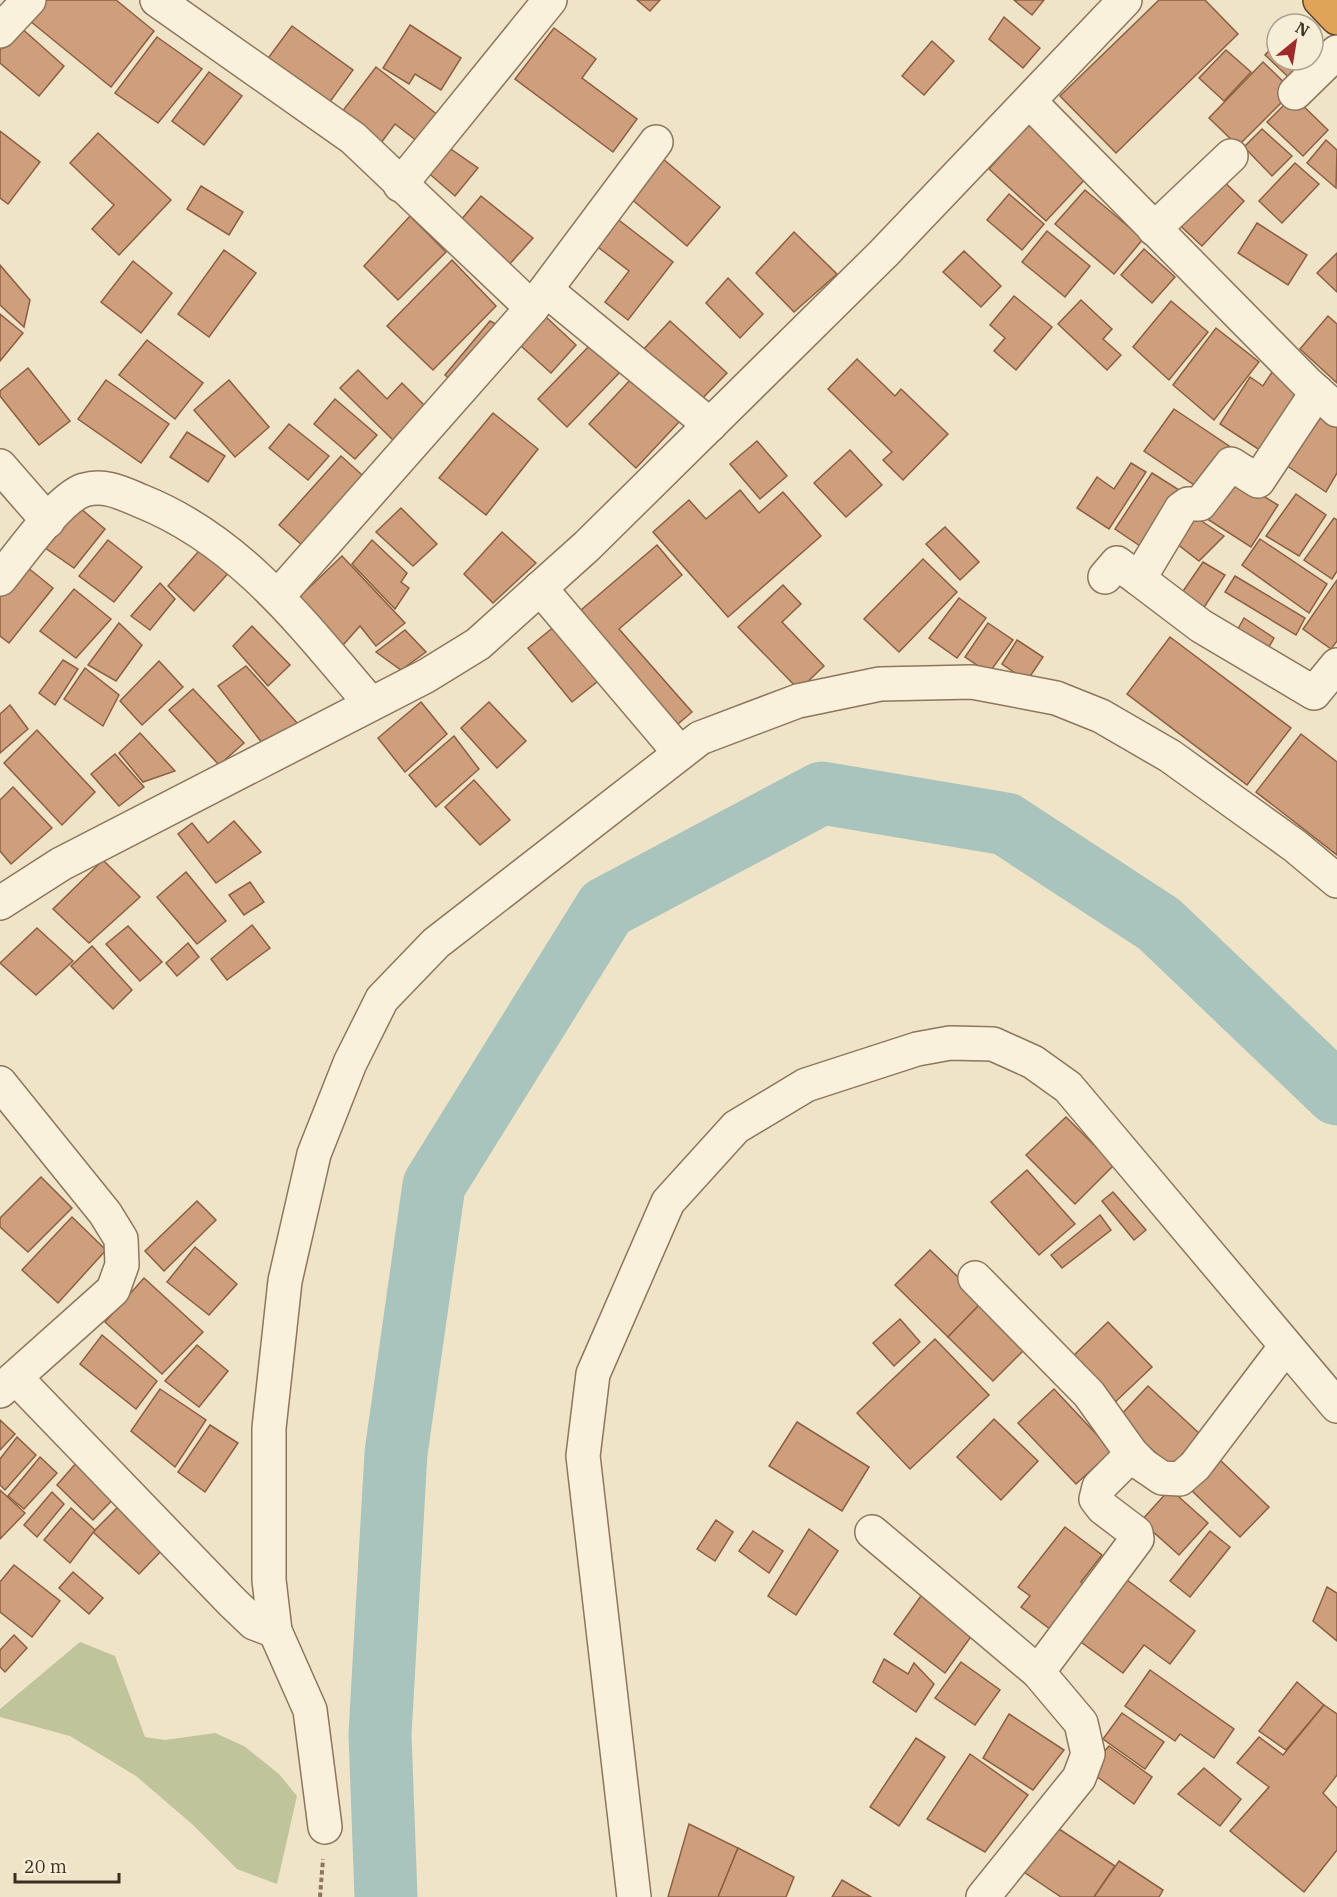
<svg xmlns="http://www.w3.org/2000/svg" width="1337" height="1897" font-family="'IBM Plex Serif',serif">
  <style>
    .cemetery { fill: #bfc49a }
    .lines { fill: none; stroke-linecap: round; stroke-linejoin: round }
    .river { stroke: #a9c4bc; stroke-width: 63 }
    .building { fill: #cf9f7d; stroke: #8d5f41; stroke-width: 1.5 }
    .minor-casing { stroke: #8d765c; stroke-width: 36 }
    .highway-casing { stroke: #5b4430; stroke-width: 36 }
    .path { stroke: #8d765c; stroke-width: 4; stroke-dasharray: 4.5 3; stroke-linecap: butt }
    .minor { stroke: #faf1dc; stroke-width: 33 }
    .highway { stroke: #e0a458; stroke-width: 33 }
  </style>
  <rect width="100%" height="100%" fill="#f0e4c8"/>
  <polygon class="cemetery" points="80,1642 115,1656 145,1737 165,1740 215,1733 244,1746 279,1774 297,1796 277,1884 237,1869 192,1824 136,1776 70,1736 0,1717 0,1709"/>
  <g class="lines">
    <polyline class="river" points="386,1897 380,1734 396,1453 434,1185 606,908 822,793 1006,824 1159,924 1337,1094"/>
  </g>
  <g class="building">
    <polygon points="47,0 116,0 154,31 111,87 30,21"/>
    <polygon points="637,0 660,0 650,11"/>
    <polygon points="1014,0 1044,0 1032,15"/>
    <polygon points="1159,0 1205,0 1238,34 1116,153 1060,96"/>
    <polygon points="1004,17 1040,48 1023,68 989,39"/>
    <polygon points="410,25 461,58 441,90 415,74 409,84 383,68"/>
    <polygon points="19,26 64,66 39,96 0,63 0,50"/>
    <polygon points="292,26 353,70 324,110 263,65"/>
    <polygon points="554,28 596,59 582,78 637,119 613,152 515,79"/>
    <polygon points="157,37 202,69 158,123 115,93"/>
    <polygon points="932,41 954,61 924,95 902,76"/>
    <polygon points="1277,42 1277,60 1313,60 1313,42 1327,55 1299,87 1265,55"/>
    <polygon points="1226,50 1251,72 1224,101 1199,78"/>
    <polygon points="1263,62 1293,91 1238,146 1209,118"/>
    <polygon points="376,67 438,115 417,141 395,124 375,151 335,121"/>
    <polygon points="209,72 242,96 204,145 172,121"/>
    <polygon points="1293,96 1328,130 1303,156 1267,122"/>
    <polygon points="1030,123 1088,176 1046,221 989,169"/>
    <polygon points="1262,129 1292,156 1272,176 1244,147"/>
    <polygon points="0,131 40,162 8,204 0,198"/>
    <polygon points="98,133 171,200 119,255 92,229 114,205 70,163"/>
    <polygon points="1326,140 1337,150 1336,188 1307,163"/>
    <polygon points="445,145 478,168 455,196 425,170"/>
    <polygon points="656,153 720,207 687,246 623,192"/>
    <polygon points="1295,163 1319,184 1282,223 1259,201"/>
    <polygon points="1216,174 1244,201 1202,246 1173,219"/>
    <polygon points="201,186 243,212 229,235 187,209"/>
    <polygon points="1085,190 1143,239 1114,274 1055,224"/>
    <polygon points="1009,194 1044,224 1022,250 987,220"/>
    <polygon points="481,196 533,238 507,267 456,226"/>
    <polygon points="611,214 673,262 628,320 605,302 629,271 590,241"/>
    <polygon points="410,216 446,252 398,300 364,266"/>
    <polygon points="1257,223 1307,255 1288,285 1238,253"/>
    <polygon points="1047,231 1090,266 1065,297 1022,262"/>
    <polygon points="794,232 837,274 794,312 756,273"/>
    <polygon points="1144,249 1175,277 1152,303 1121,275"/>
    <polygon points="224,250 256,273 209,337 178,314"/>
    <polygon points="964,251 1001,286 981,307 943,272"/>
    <polygon points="1337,253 1337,292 1317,273"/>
    <polygon points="452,260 496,306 433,370 387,326"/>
    <polygon points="133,261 172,293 141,333 101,302"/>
    <polygon points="0,265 30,300 24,327 0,305"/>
    <polygon points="728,278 763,314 740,338 706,303"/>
    <polygon points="1014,296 1052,327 1016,370 994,351 1005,338 990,325"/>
    <polygon points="1081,300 1112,329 1103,339 1121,355 1107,370 1058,324"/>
    <polygon points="1171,301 1208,332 1169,380 1133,347"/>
    <polygon points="0,314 23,333 0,361"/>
    <polygon points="1328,316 1337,324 1337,383 1300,349"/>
    <polygon points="546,317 576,345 551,373 521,346"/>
    <polygon points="490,321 505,329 459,387 445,375"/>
    <polygon points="670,321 727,373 697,404 641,352"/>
    <polygon points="1216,328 1259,362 1214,420 1173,385"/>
    <polygon points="147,340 203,383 175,419 119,375"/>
    <polygon points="593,342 623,369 567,427 538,399"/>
    <polygon points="857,359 895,396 901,389 948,434 903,480 883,460 892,452 828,389"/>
    <polygon points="1280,360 1310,396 1272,458 1220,424 1250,377 1263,386"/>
    <polygon points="28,368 70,421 39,445 0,396 0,391"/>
    <polygon points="358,370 387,399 402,383 429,410 396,443 340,388"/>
    <polygon points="632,378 679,422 636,468 589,424"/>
    <polygon points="106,380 169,424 141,463 78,419"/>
    <polygon points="229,380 269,427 235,457 194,410"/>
    <polygon points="335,399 377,435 355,459 314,424"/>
    <polygon points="1312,404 1337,419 1337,473 1326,492 1277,459"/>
    <polygon points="1174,409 1235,450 1206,493 1144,451"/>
    <polygon points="493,413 538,449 486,515 439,478"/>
    <polygon points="289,424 329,456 308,480 269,448"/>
    <polygon points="187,432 225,456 208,482 170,457"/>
    <polygon points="757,441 787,476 760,499 730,464"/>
    <polygon points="850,450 882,485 846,517 814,483"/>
    <polygon points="341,456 371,483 310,552 279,525"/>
    <polygon points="1131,463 1146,472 1109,529 1077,508 1097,477 1114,489"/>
    <polygon points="1152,473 1187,495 1149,552 1115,529"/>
    <polygon points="1226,473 1278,505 1251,547 1201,515"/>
    <polygon points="740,490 759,513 783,492 821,536 728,617 653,532 689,500 706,519"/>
    <polygon points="1296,494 1326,515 1299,556 1266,536"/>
    <polygon points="74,503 105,529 74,568 41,545"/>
    <polygon points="401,508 437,544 413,566 376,532"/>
    <polygon points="1185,510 1224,536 1199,561 1167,536"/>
    <polygon points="1334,518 1337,520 1337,571 1332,579 1304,560"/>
    <polygon points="945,527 979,562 960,580 926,544"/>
    <polygon points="502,532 536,563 493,603 464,574"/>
    <polygon points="1260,539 1327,584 1309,613 1242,565"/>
    <polygon points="108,540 142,567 114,602 79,576"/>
    <polygon points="372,540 407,573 401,582 409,588 395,609 352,564"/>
    <polygon points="206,543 233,568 194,611 168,586"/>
    <polygon points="657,545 682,575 619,629 692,712 672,729 574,616"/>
    <polygon points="342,556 405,623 376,646 360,626 335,654 292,604"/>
    <polygon points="923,559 957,592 899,652 864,619"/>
    <polygon points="1203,562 1225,575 1201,612 1177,600"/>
    <polygon points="22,563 53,588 9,643 0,636 0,591"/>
    <polygon points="1235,576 1305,618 1296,635 1225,592"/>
    <polygon points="1337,580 1337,641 1331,649 1303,629"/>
    <polygon points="160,583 175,599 150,630 131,616"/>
    <polygon points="783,585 801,604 782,622 824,666 799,690 738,627"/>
    <polygon points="74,589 111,619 76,658 40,631"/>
    <polygon points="959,598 986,618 957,658 929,638"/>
    <polygon points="1244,618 1274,638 1265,654 1234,636"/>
    <polygon points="561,621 603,677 572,702 528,648"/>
    <polygon points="119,623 142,645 116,681 88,665"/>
    <polygon points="988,623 1013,640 989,673 965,657"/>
    <polygon points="252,626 290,665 268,686 233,646"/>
    <polygon points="405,630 426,652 401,670 376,652"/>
    <polygon points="1170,637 1291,728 1247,785 1127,694"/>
    <polygon points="1017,640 1043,657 1027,681 1002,664"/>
    <polygon points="63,660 78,669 55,705 39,693"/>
    <polygon points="159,661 183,687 142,725 120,701"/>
    <polygon points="246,666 299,725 266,748 218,686"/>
    <polygon points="85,668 119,695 103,726 64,699"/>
    <polygon points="193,689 244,743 219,765 169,710"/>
    <polygon points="421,702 447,734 405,772 378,738"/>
    <polygon points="489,702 526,741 497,768 461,728"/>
    <polygon points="10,705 28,729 0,753 0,714"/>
    <polygon points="37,730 95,792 62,825 4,763"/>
    <polygon points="140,733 175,771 143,782 119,753"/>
    <polygon points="1301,734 1337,762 1337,855 1256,792"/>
    <polygon points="454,736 479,769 436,807 409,775"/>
    <polygon points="115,754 144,787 119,806 91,774"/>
    <polygon points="474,780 510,820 480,845 445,807"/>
    <polygon points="13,787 52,828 11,864 0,851 0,800"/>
    <polygon points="234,821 261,852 216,883 178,834 192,823 208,843"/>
    <polygon points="103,860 140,897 89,943 53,909"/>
    <polygon points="186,872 226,921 197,944 157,897"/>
    <polygon points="250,882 264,902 244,915 229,895"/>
    <polygon points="252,925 270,948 227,980 211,959"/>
    <polygon points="128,926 162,962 140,981 106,944"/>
    <polygon points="37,928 73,961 36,995 0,963"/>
    <polygon points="188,943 199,957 177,976 166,963"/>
    <polygon points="92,946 132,990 113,1009 71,966"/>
    <polygon points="1066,1117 1114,1165 1075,1204 1026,1155"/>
    <polygon points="1027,1170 1075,1224 1039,1255 991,1202"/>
    <polygon points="41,1177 72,1208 28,1252 0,1227 0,1218"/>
    <polygon points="1113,1192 1146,1230 1134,1240 1102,1201"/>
    <polygon points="197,1201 216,1220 164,1271 145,1251"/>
    <polygon points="1100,1215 1111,1230 1062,1268 1051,1255"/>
    <polygon points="72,1217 106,1250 58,1303 22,1270"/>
    <polygon points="195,1247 237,1284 209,1315 167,1282"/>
    <polygon points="930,1250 983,1301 948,1337 895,1285"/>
    <polygon points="144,1278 203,1332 162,1374 105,1322"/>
    <polygon points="983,1301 1028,1346 993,1381 948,1337"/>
    <polygon points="900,1319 920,1342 894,1366 873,1343"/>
    <polygon points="1108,1322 1152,1367 1112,1405 1068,1361"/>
    <polygon points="102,1335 157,1381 136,1409 80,1364"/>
    <polygon points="935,1339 989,1395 910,1469 857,1413"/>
    <polygon points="197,1345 228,1371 199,1407 165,1381"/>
    <polygon points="1148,1386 1200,1434 1171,1467 1118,1418"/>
    <polygon points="160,1389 206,1420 175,1467 131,1431"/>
    <polygon points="1054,1389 1112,1451 1076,1484 1018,1423"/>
    <polygon points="994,1419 1038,1461 1001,1500 957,1457"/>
    <polygon points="0,1420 15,1434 0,1450"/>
    <polygon points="797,1422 869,1467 842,1511 769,1466"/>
    <polygon points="210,1425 238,1443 205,1492 178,1472"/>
    <polygon points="17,1437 36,1455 5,1490 0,1485 0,1459"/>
    <polygon points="84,1454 122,1490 93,1520 57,1485"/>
    <polygon points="40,1457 57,1473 24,1509 8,1496"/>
    <polygon points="1220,1460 1269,1507 1240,1537 1191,1490"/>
    <polygon points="1170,1489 1208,1523 1179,1555 1141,1521"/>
    <polygon points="0,1490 25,1513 0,1539"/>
    <polygon points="52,1492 64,1504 37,1537 24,1525"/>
    <polygon points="124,1501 168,1544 139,1574 93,1532"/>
    <polygon points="71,1508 95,1530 70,1563 44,1540"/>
    <polygon points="716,1520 733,1532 715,1561 697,1549"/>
    <polygon points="1065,1527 1102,1555 1081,1582 1093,1592 1050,1629 1021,1607 1030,1596 1018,1587"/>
    <polygon points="809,1529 838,1551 796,1615 768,1596"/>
    <polygon points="753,1531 783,1551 769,1573 739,1551"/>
    <polygon points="1210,1531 1230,1547 1190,1597 1170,1581"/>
    <polygon points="14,1565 60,1601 32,1637 0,1612 0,1582"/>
    <polygon points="73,1572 103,1598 89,1614 59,1588"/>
    <polygon points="1127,1580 1195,1631 1170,1664 1144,1645 1123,1673 1081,1642"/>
    <polygon points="1327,1587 1337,1593 1337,1641 1313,1621"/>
    <polygon points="923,1593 975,1631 945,1673 894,1634"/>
    <polygon points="14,1635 27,1648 5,1672 0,1667 0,1650"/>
    <polygon points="884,1659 908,1674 914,1663 934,1684 916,1712 873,1682"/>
    <polygon points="961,1662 1000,1690 975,1725 935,1698"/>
    <polygon points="1150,1670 1234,1729 1214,1758 1180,1734 1175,1741 1125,1706"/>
    <polygon points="1297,1682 1324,1705 1286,1750 1259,1731"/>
    <polygon points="1324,1705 1337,1714 1337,1775 1323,1793 1337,1808 1337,1850 1304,1892 1230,1831 1269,1787 1237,1763 1259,1737 1283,1755"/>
    <polygon points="1122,1713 1164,1742 1145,1769 1103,1739"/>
    <polygon points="1009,1714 1064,1750 1033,1790 983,1758"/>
    <polygon points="916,1738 945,1757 899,1826 870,1807"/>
    <polygon points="1109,1746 1152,1777 1134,1804 1088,1770"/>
    <polygon points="970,1754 1028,1795 985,1852 927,1819"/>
    <polygon points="1204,1768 1241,1799 1220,1826 1178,1794"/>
    <polygon points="1050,1823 1115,1866 1094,1897 1061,1897 1018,1868"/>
    <polygon points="689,1824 738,1848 718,1897 668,1897"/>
    <polygon points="738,1848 794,1877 786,1897 718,1897"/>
    <polygon points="1119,1861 1163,1890 1159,1897 1094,1897"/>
    <polygon points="842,1880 871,1897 832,1897"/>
  </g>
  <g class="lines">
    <defs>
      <g id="minor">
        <polyline points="157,0 353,138 532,308"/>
        <polyline points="0,31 29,0"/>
        <polyline points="1295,93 1337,52"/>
        <polyline points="1030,102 1307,383 1337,410"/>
        <polyline points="400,185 550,0"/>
        <polyline points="1154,229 1231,156"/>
        <polyline points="546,290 710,425"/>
        <polyline points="1317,392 1258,481 1231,464 1200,504 1188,504 1181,509 1139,579 1201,626 1314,693 1337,665"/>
        <polyline points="0,466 48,521"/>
        <polyline points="1105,577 1117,563 1139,579"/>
        <path d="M0,579C18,557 59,498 84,490C105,484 122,493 141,501C241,541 304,626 371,704"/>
        <polyline points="540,588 680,753"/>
        <polyline points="278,596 532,308 656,142"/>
        <polyline points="0,903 61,864 426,676 478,644 587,546 884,253 1125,0"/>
        <polyline points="0,1083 105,1213 121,1239 122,1265 113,1290 0,1391"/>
        <polyline points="975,1278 1089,1394 1132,1454 1143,1465 1162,1478 1180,1479 1195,1466 1286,1346"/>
        <polyline points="16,1378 232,1602 254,1623 275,1631 269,1580 269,1428 285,1281 314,1154 350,1063 382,999 436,943 700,738 798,701 880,684 972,682 1056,698 1101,716 1170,756 1295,846 1337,881"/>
        <polyline points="872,1532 1038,1672 1081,1723 1088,1754 1079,1778 983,1897"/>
        <polyline points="275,1631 310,1710 325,1827"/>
        <polyline points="1038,1672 1137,1539 1136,1533 1103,1508 1096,1499 1099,1487 1132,1454"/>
        <polyline points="634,1897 583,1456 593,1374 668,1202 736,1127 806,1085 917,1049 950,1043 993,1044 1033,1062 1068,1087 1337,1406"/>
      </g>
      <polyline id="highway" points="1320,0 1337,18"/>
    </defs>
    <use href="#minor" class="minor-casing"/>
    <use href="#highway" class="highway-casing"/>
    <polyline class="path" points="320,1897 323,1859"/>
    <use href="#minor" class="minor"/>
    <use href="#highway" class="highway"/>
  </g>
  <g transform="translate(1295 42) rotate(30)"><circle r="28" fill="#f7eed8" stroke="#ada18e" stroke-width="1.5"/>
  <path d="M0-4.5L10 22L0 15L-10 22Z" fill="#9e2a2b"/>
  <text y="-9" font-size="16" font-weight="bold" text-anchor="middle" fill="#3d2e20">N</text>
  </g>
  <path d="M15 1873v9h104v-9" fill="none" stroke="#3d2e20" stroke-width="3"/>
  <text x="24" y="1873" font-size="18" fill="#3d2e20" stroke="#f7eed8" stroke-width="4.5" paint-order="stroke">20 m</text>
</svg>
